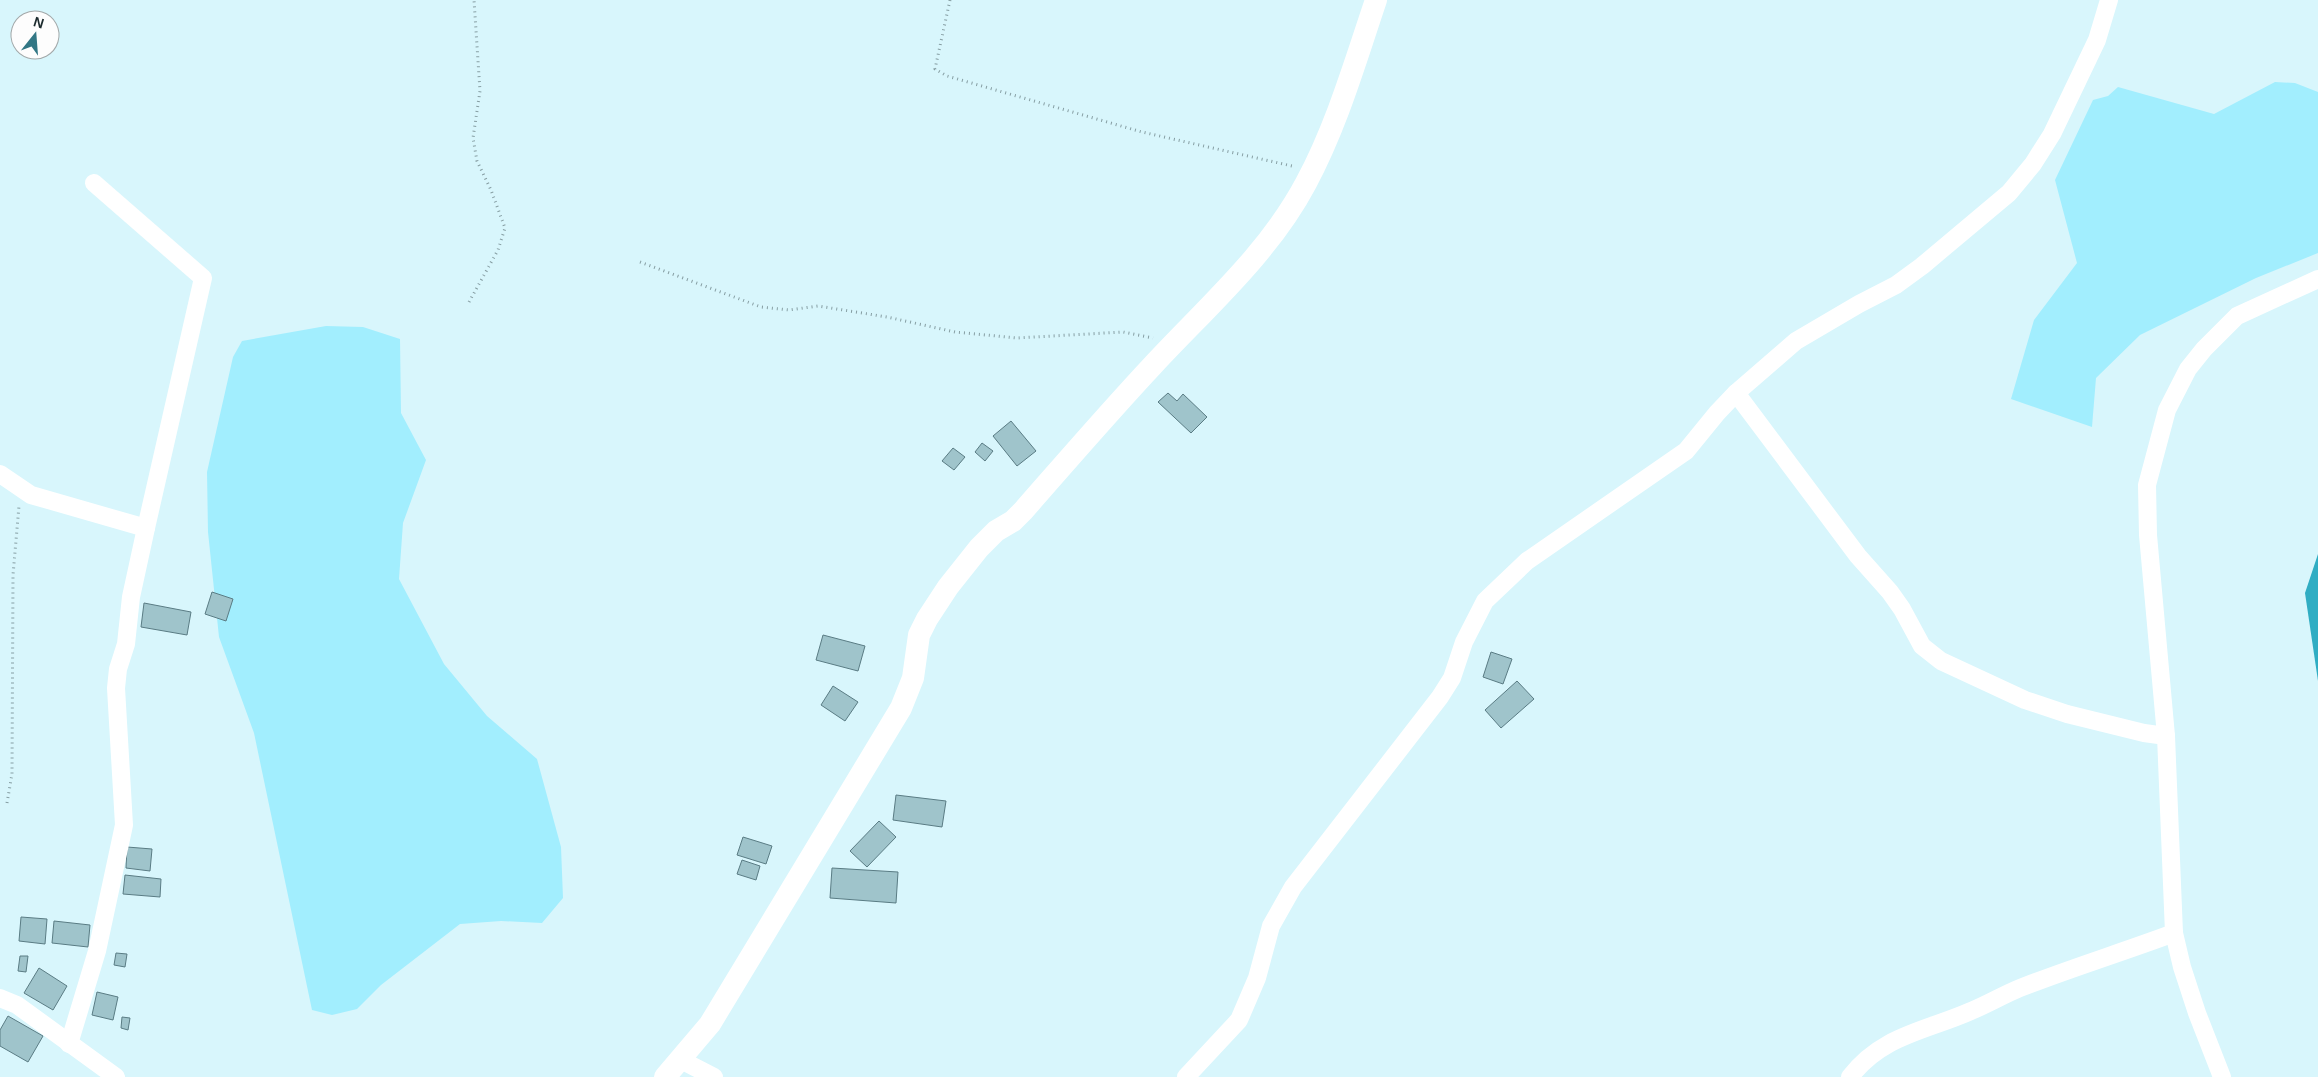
<svg xmlns="http://www.w3.org/2000/svg" width="2318" height="1077" font-family="Arial,sans-serif">
  <style>
    .green { fill: #a2eefe }
    .water { fill: #30adc3 }
    .building { fill: #9fc4cb; stroke: #5a7c84 }
    .lines { fill: none; stroke-linecap: round; stroke-linejoin: round }
    .path { stroke: #869ea3; stroke-width: 3; stroke-dasharray: 1 4; stroke-linecap: butt }
    .minor { stroke: #fff; stroke-width: 18 }
    .tertiary { stroke: #fff; stroke-width: 22 }
  </style>
  <rect width="100%" height="100%" fill="#d8f6fc"/>
  <g class="green">
    <polygon points="2275,82 2295,83 2318,92 2318,253 2256,278 2140,335 2096,378 2092,427 2011,399 2034,320 2077,263 2055,180 2093,100 2108,96 2118,87 2214,114"/>
    <polygon points="326,326 363,327 400,339 401,413 426,460 403,523 399,579 444,664 487,716 537,759 561,847 563,898 542,923 501,921 460,924 381,985 357,1009 332,1015 312,1010 254,733 219,637 208,532 207,472 233,357 242,341"/>
  </g>
  <polygon class="water" points="2318,554 2318,681 2305,593"/>
  <g class="building">
    <polygon points="1168,393 1177,401 1183,394 1207,417 1191,433 1158,402"/>
    <polygon points="1011,421 1036,451 1017,466 993,436"/>
    <polygon points="982,443 993,451 985,461 975,452"/>
    <polygon points="953,448 965,457 954,470 942,461"/>
    <polygon points="212,592 233,599 226,621 205,614"/>
    <polygon points="144,603 191,612 187,635 141,627"/>
    <polygon points="823,635 865,646 858,671 816,660"/>
    <polygon points="1491,652 1512,659 1503,684 1483,677"/>
    <polygon points="1517,681 1534,699 1501,728 1485,710"/>
    <polygon points="833,686 858,702 845,721 821,705"/>
    <polygon points="896,795 946,801 942,827 893,820"/>
    <polygon points="879,821 896,837 867,867 850,851"/>
    <polygon points="743,837 772,846 766,864 737,855"/>
    <polygon points="127,847 152,849 150,871 126,868"/>
    <polygon points="742,860 760,866 756,880 737,874"/>
    <polygon points="832,868 898,872 896,903 830,898"/>
    <polygon points="125,875 161,879 160,897 123,894"/>
    <polygon points="21,917 47,919 45,944 19,941"/>
    <polygon points="54,921 90,925 88,947 52,943"/>
    <polygon points="116,953 127,954 125,967 114,965"/>
    <polygon points="20,956 28,956 26,972 18,971"/>
    <polygon points="39,968 67,986 53,1010 24,993"/>
    <polygon points="97,992 118,997 113,1020 92,1015"/>
    <polygon points="8,1016 43,1036 28,1062 0,1046 0,1030"/>
    <polygon points="122,1017 130,1018 128,1030 121,1028"/>
  </g>
  <g class="lines">
    <g class="path">
      <polyline points="950,0 935,69 947,76 1142,132 1292,166"/>
      <polyline points="640,262 761,307 789,310 818,306 887,317 955,332 1017,338 1123,332 1153,338"/>
      <polyline points="469,302 498,250 505,228 491,190 477,161 473,138 480,91 474,0"/>
      <polyline points="7,803 12,774 13,575 19,506"/>
    </g>
    <g class="minor">
      <polyline points="94,183 203,278 146,528"/>
      <polyline points="1736,393 1858,556 1890,592 1902,609 1922,646 1941,661 2025,700 2067,714 2144,733 2166,736"/>
      <polyline points="0,474 31,495 146,528 131,597 126,644 118,669 116,688 124,825 97,951 69,1044"/>
      <polyline points="0,998 17,1005 116,1077"/>
      <polyline points="681,1060 714,1077"/>
      <polyline points="1186,1077 1239,1020 1257,978 1271,926 1293,887 1440,697 1452,678 1464,642 1485,601 1527,561 1686,451 1717,413 1736,393 1796,341 1859,304 1896,285 1922,266 2009,193 2033,164 2052,134 2097,40 2109,0"/>
      <path d="M1850,1077C1882,1035 1926,1031 1971,1011C1988,1004 2003,995 2020,988C2071,968 2123,952 2174,933"/>
      <polyline points="2222,1077 2197,1013 2182,967 2174,933 2166,736 2148,535 2147,485 2167,410 2188,369 2204,349 2237,316 2318,279"/>
    </g>
    <path class="tertiary" d="M665,1077L710,1024L901,708L913,678L919,635L927,619L948,587L979,548L996,531L1013,521L1023,511C1066,462 1109,412 1154,364C1207,307 1269,253 1306,183C1337,125 1355,62 1376,0"/>
  </g>
  <g transform="translate(35 35) rotate(17)"><circle r="24" fill="#fdfdfd" stroke="#a3a9aa"/>
  <path d="M0-4L9 19L0 12L-9 19Z" fill="#327785"/>
  <text y="-8" font-size="14" font-weight="bold" text-anchor="middle" fill="#1c2b2e">N</text>
  </g>
</svg>
